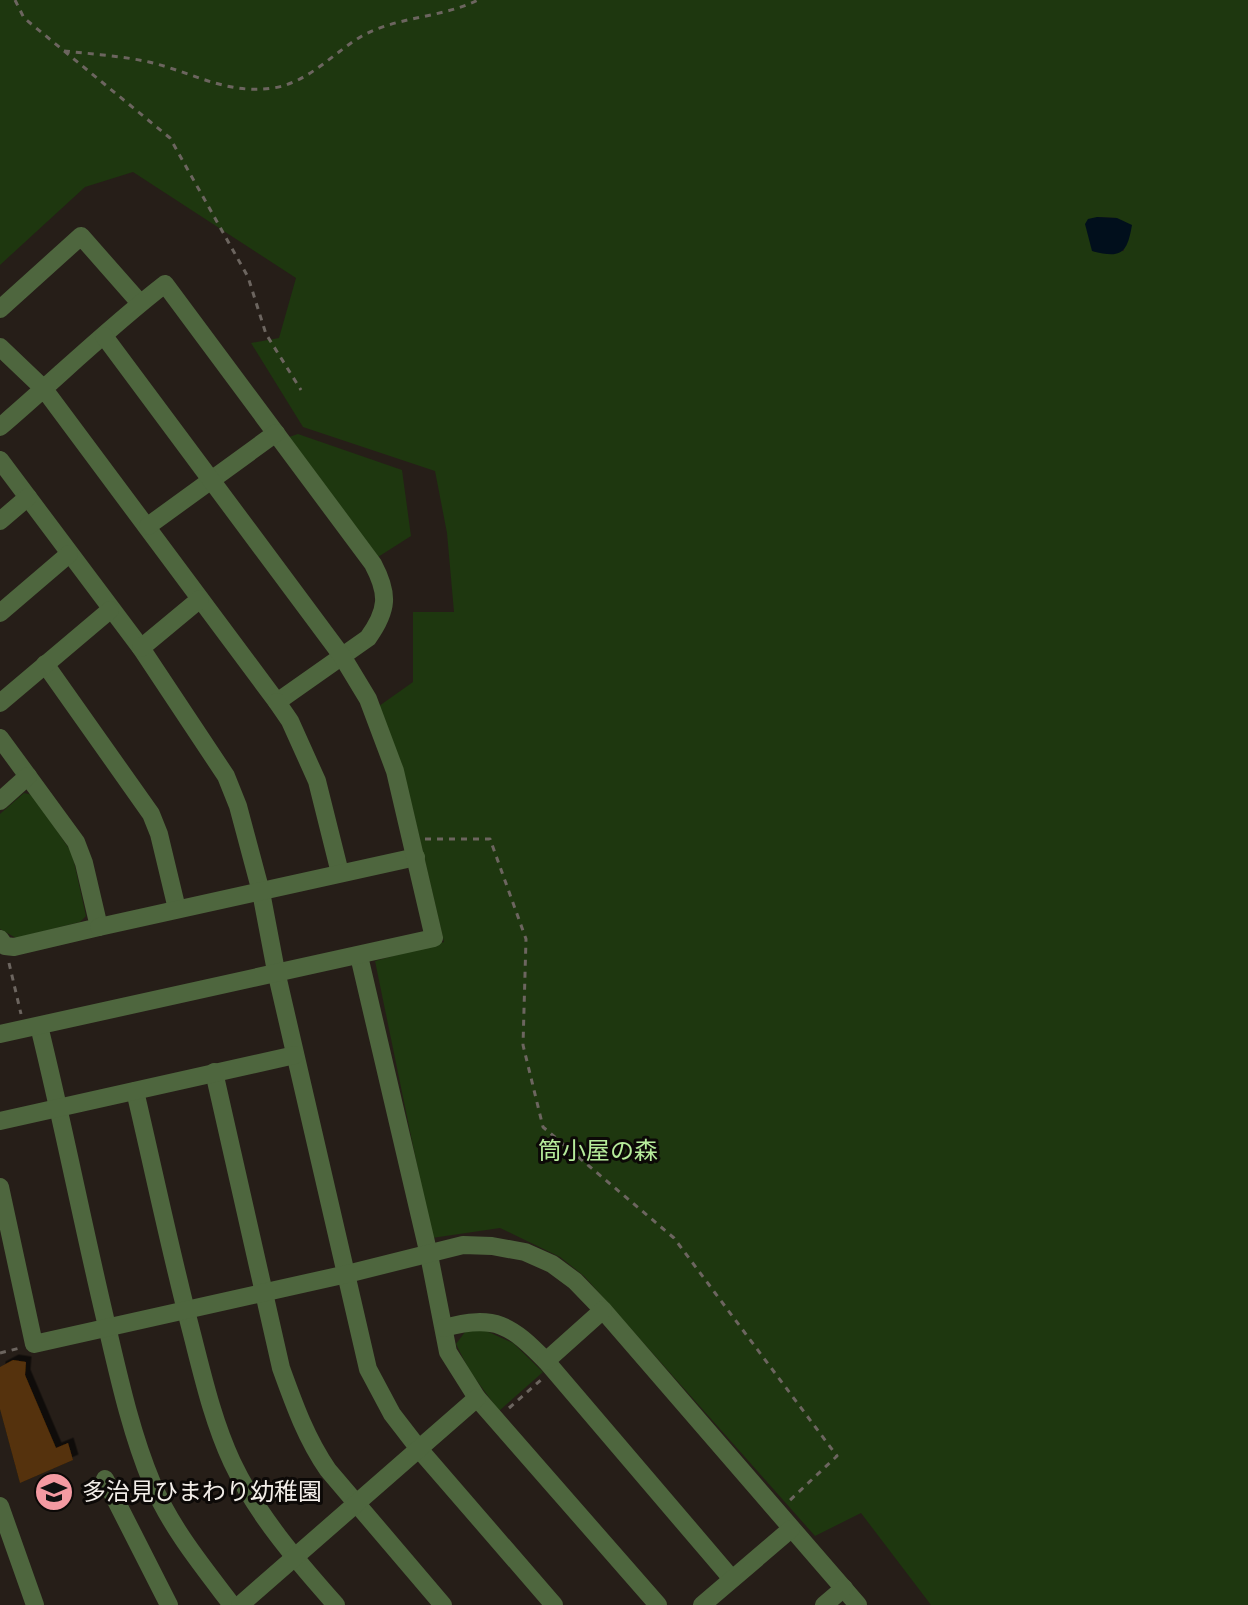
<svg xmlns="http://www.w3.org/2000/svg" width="1248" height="1605" font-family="'Roboto Condensed','Noto Sans JP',sans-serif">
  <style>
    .green { fill: #1e370f; fill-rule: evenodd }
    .water { fill: #010f1c }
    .building { fill: #543109; filter: url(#shadow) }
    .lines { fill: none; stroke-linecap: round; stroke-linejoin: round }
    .path { stroke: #6c655f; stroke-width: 3; stroke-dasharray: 6 6; stroke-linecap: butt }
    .minor { stroke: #4e663e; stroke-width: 18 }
    .labels { text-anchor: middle; stroke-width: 6; stroke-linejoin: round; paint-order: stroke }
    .park-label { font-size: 24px; fill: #b6ec9b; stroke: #0c0907 }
    .poi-label { font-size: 24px; fill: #f2ede8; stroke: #0c0907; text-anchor: start }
  </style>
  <defs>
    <filter id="shadow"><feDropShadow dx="5.5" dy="-5.5" stdDeviation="0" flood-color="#0009"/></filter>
  </defs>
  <rect width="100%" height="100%" fill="#261e18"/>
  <g class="green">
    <path d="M0,0H1248V1605H931L861,1513L815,1536L584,1276L560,1257L500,1228L432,1238L375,961L444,942L413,810L379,706L413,682V612H454L447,533L435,471L303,427L251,343L279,338L296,278L133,172L85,187L0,265ZM1097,217L1117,218L1124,251L1094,252L1091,239Z"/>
    <polygon points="298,434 402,470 411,536 378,557 289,437"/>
    <polygon points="24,793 33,795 72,853 86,916 80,922 16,938 0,929 0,814"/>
    <polygon points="482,1329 513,1343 543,1372 499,1411 469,1370 456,1344 465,1332"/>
  </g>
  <path class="water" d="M1097,217L1117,218L1132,225C1127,253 1122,259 1092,251L1085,224L1088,219Z"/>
  <polygon class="building" points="13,1360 26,1362 25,1375 56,1448 68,1443 73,1460 20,1483 0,1409 0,1367"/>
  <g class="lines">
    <g class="path">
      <polyline points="15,0 24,18 170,138 248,277 266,334 301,390"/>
      <path d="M64,51C92,54 122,56 149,62C192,72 226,95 273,88C308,83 333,53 362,36C398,16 442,18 478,0"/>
      <polyline points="425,839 490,839 526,939 523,1045 543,1127 674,1238 837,1456 788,1502"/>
      <polyline points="9,963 21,1014"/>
      <polyline points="0,1353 20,1348"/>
      <polyline points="509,1408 542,1379"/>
    </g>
    <g class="minor">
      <polyline points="0,309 81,236 140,303"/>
      <path d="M0,347L44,389L277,702L368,638C388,610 389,594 373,564L165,284C108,328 55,380 0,427"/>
      <polyline points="0,460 141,648 226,776 238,806 261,892 276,971 368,1369 392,1414 419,1449 554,1605"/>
      <polyline points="0,521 28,497"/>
      <polyline points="148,526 276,433"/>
      <polyline points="0,613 69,554"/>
      <polyline points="141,648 200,599"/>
      <polyline points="45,664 151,814 159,834 177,909"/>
      <polyline points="277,702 290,721 317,781 340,873"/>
      <polyline points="0,703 110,610"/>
      <polyline points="0,738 76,842 84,863 99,927 14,947 5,946 0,939"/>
      <polyline points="0,801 28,776"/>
      <polyline points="99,927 416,857"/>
      <polyline points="359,956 429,1255 448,1352 477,1398 658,1605"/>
      <path d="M39,1026C63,1123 82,1221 105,1318C118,1373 130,1430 152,1483C171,1528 203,1567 232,1605"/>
      <polyline points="0,1034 434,938 395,771 368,699 342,656 104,336"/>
      <path d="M214,1072L281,1368C294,1404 306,1438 328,1470L443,1605"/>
      <path d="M135,1091C154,1172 171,1254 192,1334C203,1377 213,1421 232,1462C257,1515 297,1561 336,1605"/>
      <polyline points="0,1121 295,1055"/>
      <polyline points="0,1187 34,1344 347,1274 463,1245 492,1246 525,1252 552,1264 575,1281 603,1310 858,1605"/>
      <path d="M444,1328C495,1314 511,1325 546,1361L732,1579"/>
      <polyline points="546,1361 603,1310"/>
      <polyline points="105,1479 169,1605"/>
      <polyline points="0,1506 35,1605"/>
      <polyline points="240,1605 477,1398"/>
      <polyline points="702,1605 791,1529"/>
      <polyline points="824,1605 844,1588"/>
    </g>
  </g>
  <defs>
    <symbol id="school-disc" viewBox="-11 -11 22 22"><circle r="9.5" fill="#f49aa2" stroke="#0c0907"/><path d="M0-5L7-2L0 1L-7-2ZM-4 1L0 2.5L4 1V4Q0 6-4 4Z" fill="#111"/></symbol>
  </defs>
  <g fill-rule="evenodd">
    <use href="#school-disc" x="32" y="1470" width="44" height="44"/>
  </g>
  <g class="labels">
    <g class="park-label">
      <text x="598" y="1159">筒小屋の森</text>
    </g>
    <g class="poi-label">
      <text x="82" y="1500">多治見ひまわり幼稚園</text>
    </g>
  </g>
</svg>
